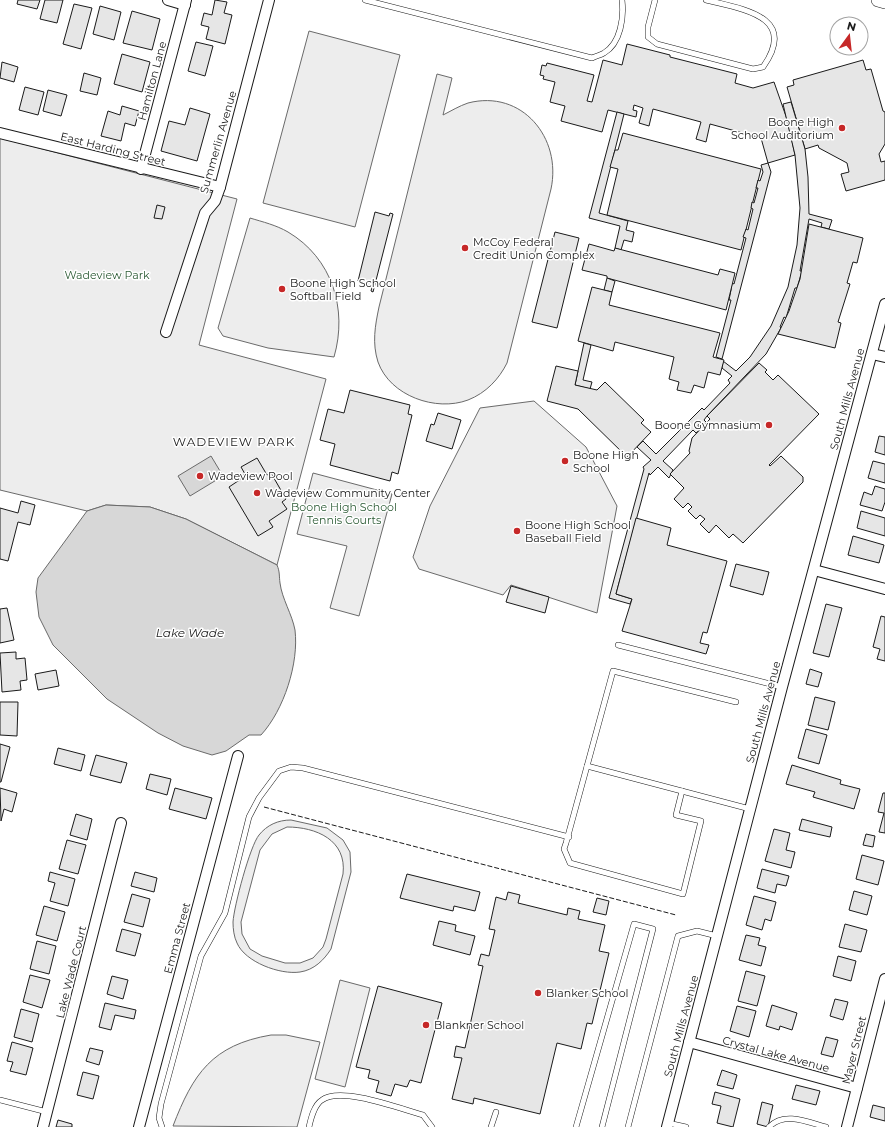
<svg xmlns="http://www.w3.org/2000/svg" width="885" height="1127" font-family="Montserrat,sans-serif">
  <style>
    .green { fill: #ededed; stroke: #6a6a6a; fill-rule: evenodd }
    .water { fill: #d7d7d7; stroke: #6a6a6a }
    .building { fill: #e6e6e6; stroke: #1a1a1a }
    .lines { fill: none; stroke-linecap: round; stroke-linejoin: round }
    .service-casing { stroke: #1a1a1a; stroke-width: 6 }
    .minor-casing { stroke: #1a1a1a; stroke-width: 12 }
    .tertiary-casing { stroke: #1a1a1a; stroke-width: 14 }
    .service { stroke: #fff; stroke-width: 5 }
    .minor { stroke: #fff; stroke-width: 10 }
    .tertiary { stroke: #fff; stroke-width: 13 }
    .fence { stroke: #1a1a1a; stroke-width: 1; stroke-dasharray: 5 2; stroke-linecap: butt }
    .poi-dot { fill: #c62828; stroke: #fff; stroke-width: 1.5 }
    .labels { text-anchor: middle; stroke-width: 3; stroke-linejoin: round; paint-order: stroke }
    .street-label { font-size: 11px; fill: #1a1a1a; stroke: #fff }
    .poi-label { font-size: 11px; fill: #1a1a1a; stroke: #fff; text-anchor: start }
    .park-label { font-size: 11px; fill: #2b5a34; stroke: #fff }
    .neighbourhood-label { font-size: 12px; letter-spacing: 1px; fill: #1a1a1a; stroke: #fff }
    .water-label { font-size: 12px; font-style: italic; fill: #1a1a1a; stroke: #fff }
  </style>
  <rect width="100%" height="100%" fill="#fff"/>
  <g class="green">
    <polygon points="309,31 400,55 355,227 263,203"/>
    <path d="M437,74L452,78L443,115C451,111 459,106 468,103C522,89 562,138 551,189L507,363C499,379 486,393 468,400C436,412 390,396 378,362C372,343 375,326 379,307Z"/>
    <polygon points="0,138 237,199 199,345 326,379 277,565 186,519 150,507 106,505 87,511 0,490"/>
    <path d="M250,218C263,222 276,225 288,232C332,258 348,309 334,357L268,348L223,336L218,328Z"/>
    <polygon points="534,401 586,447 617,506 597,613 511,585 503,595 419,569 413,557 430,506 480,408"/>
    <polygon points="313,473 392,494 359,616 330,608 347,546 297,534"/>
    <path d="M291,820L327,828L343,840L350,852L351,872L331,949C324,960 314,970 300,972C280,975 245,962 237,943C234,937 233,929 233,922C234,906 250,846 259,835C267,825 278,820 291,820ZM287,827C316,827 347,840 343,874L326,939L323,947L313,958L300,963H285L262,956L250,949L242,934L241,922L260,850L272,834Z"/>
    <polygon points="340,980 370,988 345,1087 315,1079"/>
    <path d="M271,1035H286L320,1042L297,1127L173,1126C193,1074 212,1045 271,1035Z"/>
  </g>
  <g class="water">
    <polygon points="211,456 223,476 190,496 178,476"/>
    <path d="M106,505L150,507L186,519L277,565C280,572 279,576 280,583C282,599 292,614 295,630C299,663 284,710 261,735H249L226,751L212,755L183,746L158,733L107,699L53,645L39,617L36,592L38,578L87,511Z"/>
  </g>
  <g class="building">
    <polygon points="18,0 40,0 37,9 17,4"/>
    <polygon points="45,0 63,0 57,23 40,19"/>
    <polygon points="215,0 227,2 224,13 232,15 225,44 206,39 209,27 201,25 204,13 212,15"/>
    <polygon points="74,4 92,8 81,49 63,44"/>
    <polygon points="100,6 121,12 114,40 93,34"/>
    <polygon points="132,11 160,19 152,50 123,43"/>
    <polygon points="196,42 213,46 205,76 188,71"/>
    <polygon points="627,44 670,55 670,57 737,74 735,83 753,88 774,82 788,122 795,155 768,163 761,138 710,124 706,142 696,139 701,122 653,109 649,126 639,123 643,108 634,105 633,110 637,111 636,117 608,110 602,132 561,121 565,106 550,102 555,82 543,79 544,76 540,75 542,65 546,66 547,63 594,75 587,101 592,102 603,60 622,65"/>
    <polygon points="122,54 150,62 142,92 114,84"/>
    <polygon points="863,60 866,70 871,69 883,111 885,112 885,144 879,154 881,162 885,161 885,180 846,191 841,174 849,172 847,163 819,148 818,145 805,149 787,87 794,85 793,80"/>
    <polygon points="2,62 18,67 14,82 0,78"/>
    <polygon points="84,73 101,78 97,95 80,91"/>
    <polygon points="25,87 44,92 38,115 19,110"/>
    <polygon points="48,90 67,95 61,116 43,111"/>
    <polygon points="791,102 805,149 808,177 809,214 832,220 829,229 821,227 822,223 809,219 800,271 802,271 797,288 795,288 786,318 784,317 780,327 781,328 766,354 707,416 704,420 707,423 702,427 699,424 698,426 701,429 696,433 693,430 663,461 673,470 669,478 658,467 650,475 649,473 616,594 632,599 630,604 609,598 644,469 643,467 651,460 637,447 643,441 656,454 702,408 704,410 730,383 728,380 732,376 722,368 723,361 736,371 750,357 771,326 788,287 797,245 800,208 795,155 783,104"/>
    <polygon points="122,106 139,111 135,126 125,123 121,141 101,136 108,111 120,115"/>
    <polygon points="190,108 210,114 197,161 161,151 169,121 185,125"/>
    <polygon points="617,112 624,114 599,213 628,221 626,230 634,232 632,242 624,240 621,250 615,248 620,226 589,218"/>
    <polygon points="623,133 761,169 741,250 607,215 618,169 610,167 615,150 618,150"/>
    <polygon points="768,163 771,172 722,359 716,357 731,300 729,300 731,290 732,283 734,284 746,238 743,237 746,229 748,230 753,209 751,208 752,202 754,203 758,188 756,188 758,180 760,181 763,172 761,165"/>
    <polygon points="157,205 165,207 162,219 154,218"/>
    <polygon points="375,212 389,216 390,213 393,214 373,292 371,291 372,287 364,285 364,282 358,281"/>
    <polygon points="809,224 863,238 857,263 853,262 847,283 850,284 838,322 841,323 835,348 778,334 789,311 800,279"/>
    <polygon points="555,232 579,238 557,328 532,322"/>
    <polygon points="589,244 614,251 615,248 718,275 720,269 735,273 726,310 607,278 607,276 582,270"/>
    <polygon points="607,278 615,281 612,292 604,290"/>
    <polygon points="592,287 612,292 609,305 720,333 713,357 724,360 720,375 708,372 704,388 694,385 691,393 677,390 679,382 669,379 674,357 615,342 613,351 578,341"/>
    <polygon points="584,343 591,345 583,380 592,382 590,389 575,385"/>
    <polygon points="759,363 767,370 765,372 773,380 778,375 819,414 769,465 770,466 781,456 803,477 803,482 743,543 733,534 729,538 716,525 709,533 700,524 705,519 700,515 696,519 688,511 692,507 688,503 683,508 674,499 684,488 670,474 690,453 689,451 692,438 710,419 707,416"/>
    <polygon points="556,366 578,371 575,385 597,390 605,382 644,420 641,423 651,432 627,457 578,409 547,401"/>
    <polygon points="350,390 410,405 408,414 412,415 398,474 392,472 390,481 330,465 335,444 320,440 328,409 344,413"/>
    <polygon points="438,413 461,420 452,449 426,441 431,424 434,425"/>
    <polygon points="879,436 885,437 885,455 875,452"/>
    <polygon points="257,458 267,475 271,473 286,499 282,502 287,509 269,521 273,527 258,536 229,487 241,479 240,477 245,474 241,467"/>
    <polygon points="873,461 885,464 885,483 868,478"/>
    <polygon points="875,486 885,489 885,502 882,511 860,505 864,492 872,495"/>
    <polygon points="21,501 35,505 30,525 18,522 8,561 0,559 0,508 18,513"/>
    <polygon points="861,511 885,518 885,536 857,528"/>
    <polygon points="636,518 671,528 667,545 727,561 707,633 703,632 700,643 709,645 706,654 622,631 632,599 616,594"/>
    <polygon points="853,536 884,545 879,563 848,555"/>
    <polygon points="736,564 769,572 763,595 730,586"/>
    <polygon points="511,586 549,597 545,613 506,602"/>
    <polygon points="826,604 842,608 829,657 813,653"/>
    <polygon points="7,608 14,640 0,643 0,609"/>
    <polygon points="881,616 885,617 885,661 877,659 880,649 873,647"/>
    <polygon points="16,652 16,659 25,658 27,680 20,681 21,690 2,692 0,653"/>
    <polygon points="810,669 822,673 818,687 806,684"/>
    <polygon points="56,670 59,686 38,690 35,674"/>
    <polygon points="815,697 835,702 828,730 808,725"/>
    <polygon points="0,702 18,702 17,736 0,735"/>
    <polygon points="806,729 827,735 819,764 798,758"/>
    <polygon points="0,744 10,747 1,782 0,782"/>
    <polygon points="58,748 85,755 81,771 54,764"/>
    <polygon points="96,755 127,763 121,783 90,775"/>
    <polygon points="792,765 841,780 840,784 860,789 854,809 813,797 815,792 786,784"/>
    <polygon points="150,774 171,779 167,795 146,789"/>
    <polygon points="0,788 17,793 12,812 4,809 1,821"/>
    <polygon points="175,788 212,798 206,819 169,809"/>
    <polygon points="883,793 885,793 885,833 879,832 884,813 878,812"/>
    <polygon points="76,814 92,819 87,840 70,835"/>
    <polygon points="802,819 832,827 830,837 799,830"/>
    <polygon points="774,829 790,833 786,850 795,852 791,868 765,861"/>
    <polygon points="866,834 875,836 873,847 863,845"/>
    <polygon points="67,840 86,845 78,874 59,869"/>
    <polygon points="862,855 884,861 878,885 856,879"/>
    <polygon points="762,869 789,876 786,886 777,884 775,893 757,888"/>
    <polygon points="50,872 75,879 68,906 50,901 55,883 48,881"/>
    <polygon points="135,872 157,878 154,892 131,886"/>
    <polygon points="407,874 480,892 475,911 454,906 453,911 400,898"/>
    <polygon points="854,891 872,896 867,915 849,910"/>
    <polygon points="508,892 520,895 518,903 567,915 568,908 580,911 578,919 605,925 599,951 609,953 592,1024 587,1023 581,1049 557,1043 540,1114 474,1098 473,1104 452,1099 462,1058 454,1057 456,1046 465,1048 483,966 478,965 481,954 489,956 495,930 489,929 496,897 506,900"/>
    <polygon points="132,894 150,899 143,927 124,922"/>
    <polygon points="754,896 776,902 771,921 765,919 762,930 746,925"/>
    <polygon points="597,898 609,901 606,915 593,912"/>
    <polygon points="44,906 65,912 57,941 36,935"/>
    <polygon points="439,921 456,925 455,931 475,936 470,955 433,945"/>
    <polygon points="845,924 867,930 861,952 839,947"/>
    <polygon points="122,929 141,934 135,956 116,951"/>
    <polygon points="746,935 760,938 758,945 766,947 761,966 739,960"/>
    <polygon points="37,941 56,946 49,974 30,969"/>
    <polygon points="838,956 856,961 851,981 833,976"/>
    <polygon points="746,971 765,976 757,1006 738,1001"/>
    <polygon points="30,975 50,980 42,1008 23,1002"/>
    <polygon points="112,976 128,980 123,999 107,994"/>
    <polygon points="378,986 442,1003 421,1083 410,1080 407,1087 395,1084 391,1096 376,1092 379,1081 368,1078 370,1070 356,1067"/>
    <polygon points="835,999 848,1002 843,1020 830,1016"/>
    <polygon points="105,1003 136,1010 134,1019 115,1015 111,1030 99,1027"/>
    <polygon points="772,1005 797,1013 792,1030 780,1026 779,1030 766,1026"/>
    <polygon points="737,1006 756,1011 749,1037 730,1031"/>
    <polygon points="21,1009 39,1014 32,1042 14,1037"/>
    <polygon points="826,1037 838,1040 833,1057 821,1054"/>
    <polygon points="12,1042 33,1048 26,1075 10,1071 13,1062 7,1061"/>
    <polygon points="90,1048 103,1051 99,1065 86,1061"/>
    <polygon points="722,1070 737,1075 733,1089 717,1085"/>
    <polygon points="83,1072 99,1076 93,1099 77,1095"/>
    <polygon points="796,1085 820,1091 816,1105 792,1099"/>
    <polygon points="715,1092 740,1099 733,1127 717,1123 721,1106 712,1104"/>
    <polygon points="762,1102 773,1105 768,1127 757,1124"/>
    <polygon points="873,1105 885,1108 885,1121 870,1117"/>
    <polygon points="58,1120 72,1124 72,1127 56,1127"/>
  </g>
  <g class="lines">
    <defs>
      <g id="service">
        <path d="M365,0L592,58C596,56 601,55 604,53C621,43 624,17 622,0"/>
        <path d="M655,0L648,27V37L657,44L753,69L763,67C799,16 742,9 706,0"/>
        <polyline points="618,645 782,687"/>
        <polyline points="587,766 750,809"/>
        <polyline points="682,791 676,815 701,821 683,894 570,863 564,849 566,843 613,671 736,702"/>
        <polyline points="0,1100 47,1112"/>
        <polyline points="668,1123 686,1127"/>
        <polyline points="162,1127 159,1118 161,1104 201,956 225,913 249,817 259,798 279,771 291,767 303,768 569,837"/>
        <path d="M309,1127C311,1118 314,1105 322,1100C341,1086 401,1109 423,1115L432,1127"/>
        <polyline points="491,1127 496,1112"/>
        <polyline points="576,1127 634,924 653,929 602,1127"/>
        <polyline points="628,1127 678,936 697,931 717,936"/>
        <path d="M769,1127C784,1111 808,1122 826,1127"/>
      </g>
      <g id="minor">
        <polyline points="168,0 185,5"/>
        <polyline points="0,133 220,187"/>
        <polyline points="141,169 186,0"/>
        <polyline points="166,332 205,213 215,201 220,187 269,0"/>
        <polyline points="872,354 885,357"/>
        <polyline points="814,570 885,589"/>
        <polyline points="689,1042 857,1088"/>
        <polyline points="43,1127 121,823"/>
        <polyline points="139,1127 238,756"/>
        <polyline points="667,1127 782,687 885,304"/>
        <polyline points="847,1127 885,979"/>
      </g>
      <polyline id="tertiary" points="878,0 885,2"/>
    </defs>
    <use href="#service" class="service-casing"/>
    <use href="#minor" class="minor-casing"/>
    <use href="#tertiary" class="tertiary-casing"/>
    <use href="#service" class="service"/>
    <use href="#minor" class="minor"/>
    <use href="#tertiary" class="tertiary"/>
    <polyline class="fence" points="264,807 676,915"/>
  </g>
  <g class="poi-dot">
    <circle cx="842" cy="128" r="4"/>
    <circle cx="465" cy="248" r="4"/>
    <circle cx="282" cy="289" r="4"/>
    <circle cx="769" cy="425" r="4"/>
    <circle cx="565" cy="461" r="4"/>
    <circle cx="200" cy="476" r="4"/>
    <circle cx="257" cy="493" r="4"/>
    <circle cx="517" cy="531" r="4"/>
    <circle cx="538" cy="993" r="4"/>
    <circle cx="426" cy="1025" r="4"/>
  </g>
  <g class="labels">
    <g class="street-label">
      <text transform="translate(152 81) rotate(-75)" y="4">Hamilton Lane</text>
      <text transform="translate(218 142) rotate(-74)" y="4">Summerlin Avenue</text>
      <text transform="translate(113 149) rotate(14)" y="4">East Harding Street</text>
      <text transform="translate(847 399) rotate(-75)" y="4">South Mills Avenue</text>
      <text transform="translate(763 712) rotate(-75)" y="4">South Mills Avenue</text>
      <text transform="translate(177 938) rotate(-75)" y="4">Emma Street</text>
      <text transform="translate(71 972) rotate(-76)" y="4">Lake Wade Court</text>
      <text transform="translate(681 1026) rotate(-75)" y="4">South Mills Avenue</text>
      <text transform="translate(854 1050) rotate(-76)" y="4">Mayer Street</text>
      <text transform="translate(776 1054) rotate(15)" y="4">Crystal Lake Avenue</text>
    </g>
    <g class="poi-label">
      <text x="834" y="126" text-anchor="end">Boone High<tspan x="834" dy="13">School Auditorium</tspan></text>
      <text x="473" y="246">McCoy Federal<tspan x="473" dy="13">Credit Union Complex</tspan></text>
      <text x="290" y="287">Boone High School<tspan x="290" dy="13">Softball Field</tspan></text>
      <text x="761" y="429" text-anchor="end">Boone Gymnasium</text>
      <text x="573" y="459">Boone High<tspan x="573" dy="13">School</tspan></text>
      <text x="208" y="480">Wadeview Pool</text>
      <text x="265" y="497">Wadeview Community Center</text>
      <text x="525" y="529">Boone High School<tspan x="525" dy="13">Baseball Field</tspan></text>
      <text x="546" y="997">Blanker School</text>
      <text x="434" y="1029">Blankner School</text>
    </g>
    <g class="park-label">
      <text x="107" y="279">Wadeview Park</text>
      <text x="344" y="511">Boone High School<tspan x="344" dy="13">Tennis Courts</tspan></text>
    </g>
    <g class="neighbourhood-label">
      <text x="234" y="446">WADEVIEW PARK</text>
    </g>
    <g class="water-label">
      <text x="190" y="637">Lake Wade</text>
    </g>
  </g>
  <g transform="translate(849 36) rotate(15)"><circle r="19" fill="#ffffff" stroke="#a3a3a3"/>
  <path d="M0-3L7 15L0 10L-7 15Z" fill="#c62828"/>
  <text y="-6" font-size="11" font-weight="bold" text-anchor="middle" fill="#1a1a1a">N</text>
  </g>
</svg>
